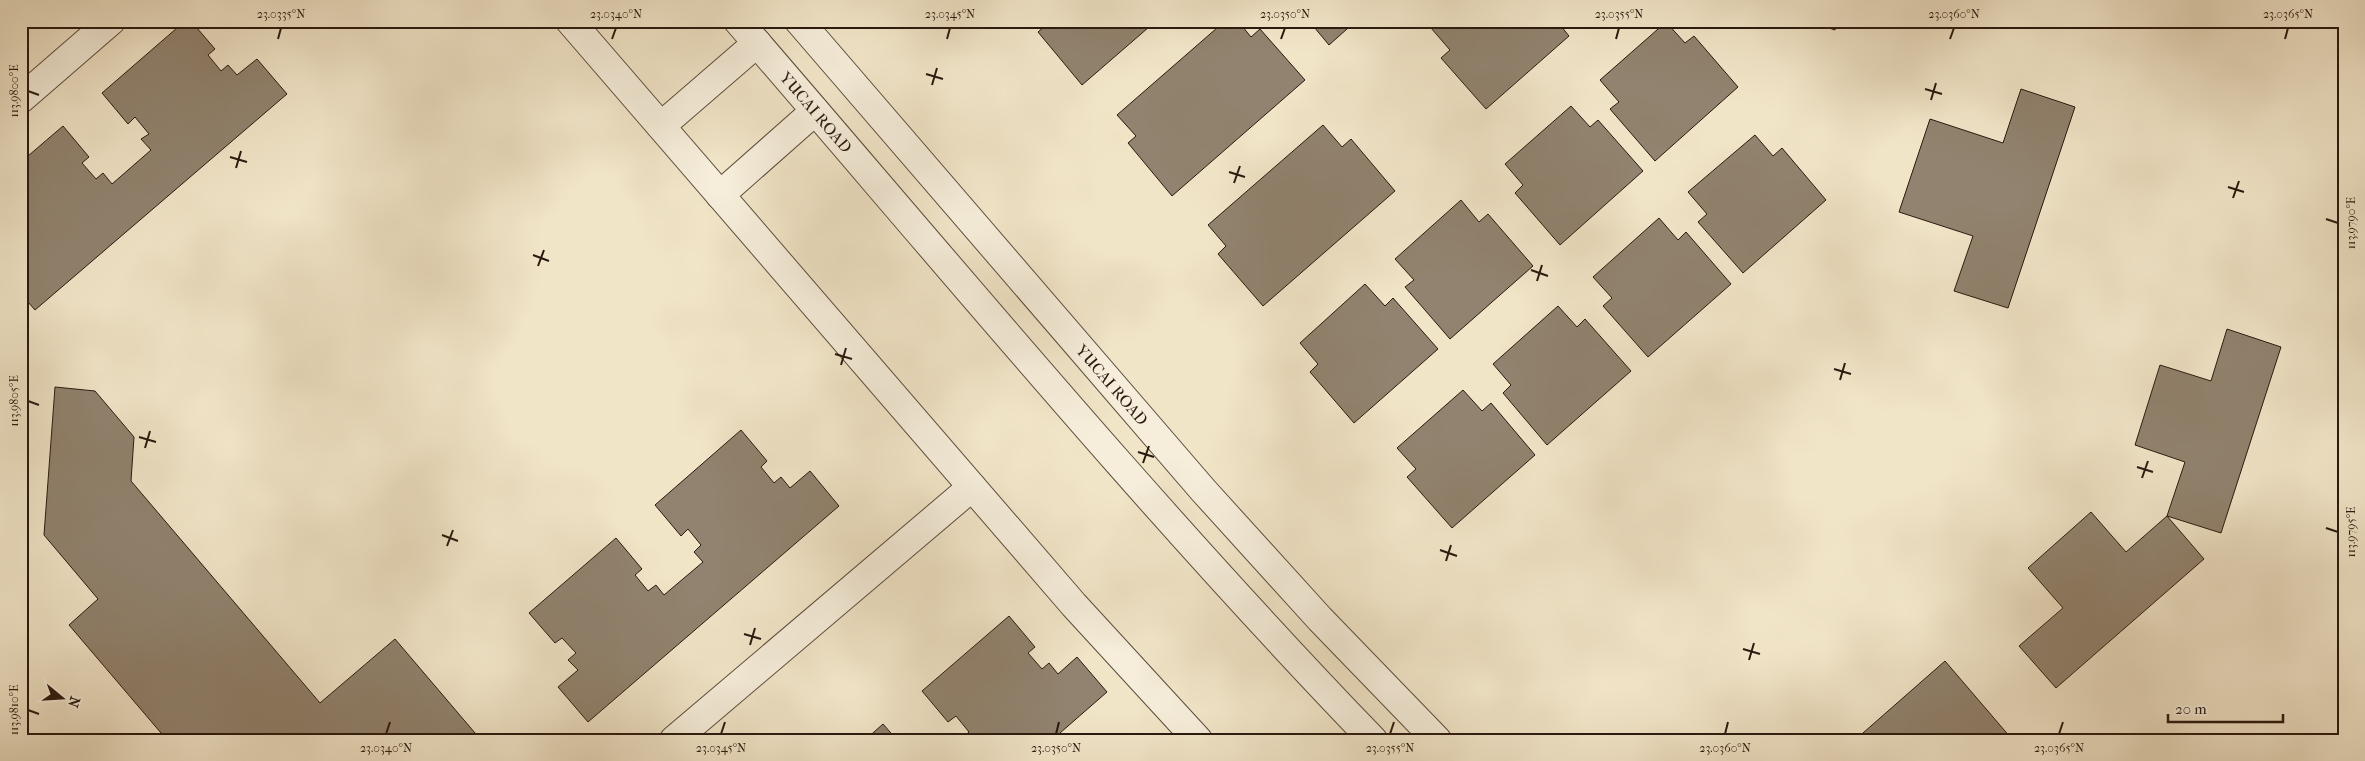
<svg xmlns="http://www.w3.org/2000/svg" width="2365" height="761" font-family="'IM FELL French Canon',serif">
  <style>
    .building { fill: #91836f; stroke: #2a190f }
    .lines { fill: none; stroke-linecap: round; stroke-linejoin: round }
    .minor-casing { stroke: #5c4c3d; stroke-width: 30 }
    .minor { stroke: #f6eedb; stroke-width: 28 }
    .ticks { fill: none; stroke: #2a190f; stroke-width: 2 }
    .labels { text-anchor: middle; stroke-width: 4.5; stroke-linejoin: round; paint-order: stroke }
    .street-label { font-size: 16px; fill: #2a190f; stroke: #f6eedb }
    .neatline { fill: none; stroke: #2a190f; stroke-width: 2 }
    .ticks-label { font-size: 12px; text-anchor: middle; fill: #2a190f }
  </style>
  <rect width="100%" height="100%" fill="#f1e5c8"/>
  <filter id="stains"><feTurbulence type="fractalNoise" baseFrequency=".004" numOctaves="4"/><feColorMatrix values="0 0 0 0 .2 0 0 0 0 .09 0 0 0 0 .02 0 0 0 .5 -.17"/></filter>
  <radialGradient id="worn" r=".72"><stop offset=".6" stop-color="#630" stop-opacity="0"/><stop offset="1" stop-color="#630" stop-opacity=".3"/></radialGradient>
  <g class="building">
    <polygon points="185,21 191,21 215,49 208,55 221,71 228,65 237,75 257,59 287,94 35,310 21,294 21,261 24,258 21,254 21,162 63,126 89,157 82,163 96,179 103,173 112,184 151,150 141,139 149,134 135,117 128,124 102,93"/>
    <polygon points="1043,21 1156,21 1082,85 1038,32 1046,25"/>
    <polygon points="1225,21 1238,21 1251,37 1260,29 1305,80 1172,196 1128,143 1136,136 1117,115"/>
    <polygon points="1309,21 1356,21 1329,45"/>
    <polygon points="1439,21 1557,21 1569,36 1486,109 1441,58 1450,50 1431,28"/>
    <polygon points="1807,21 1838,21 1835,30"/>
    <polygon points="1666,22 1685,43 1694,36 1738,87 1655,161 1610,109 1619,102 1600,80"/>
    <polygon points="2021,89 2075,107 2008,308 1954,291 1973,236 1899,212 1930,119 2003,143"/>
    <polygon points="1571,106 1590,127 1598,120 1643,171 1560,245 1515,193 1523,185 1505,164"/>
    <polygon points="1323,125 1342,147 1351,139 1395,191 1263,306 1218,254 1226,246 1208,225"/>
    <polygon points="1755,135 1773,156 1782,148 1826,200 1743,273 1698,222 1707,214 1688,192"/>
    <polygon points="1461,200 1479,222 1488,214 1533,266 1450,339 1405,287 1414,280 1395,259"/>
    <polygon points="1659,218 1678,240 1686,232 1731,284 1648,357 1603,306 1612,298 1593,277"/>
    <polygon points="1365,284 1385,306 1393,298 1438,349 1354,423 1310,372 1318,364 1300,343"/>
    <polygon points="1558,306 1577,327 1585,319 1631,371 1547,445 1503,393 1511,385 1493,364"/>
    <polygon points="2227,329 2281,347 2221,533 2167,516 2185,462 2135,445 2160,365 2211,381"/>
    <polygon points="55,387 95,391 134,437 131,481 320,703 395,639 481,740 167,740 69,625 98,599 44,535"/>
    <polygon points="1463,390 1482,411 1491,403 1535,455 1452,528 1407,477 1416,469 1397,448"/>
    <polygon points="741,430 767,461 761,467 774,483 781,477 790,488 810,471 839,506 588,722 558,687 578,670 568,660 576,653 562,638 555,643 529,613 616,538 642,569 635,575 648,591 656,585 664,595 703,562 694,552 701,545 688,529 681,536 655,505"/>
    <polygon points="2091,512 2126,552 2167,516 2204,559 2056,688 2019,646 2063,608 2028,568"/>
    <polygon points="1009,616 1035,647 1028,653 1042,669 1049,663 1058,674 1077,657 1107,692 1052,740 963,740 962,738 969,732 956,716 948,722 922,691"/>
    <polygon points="1945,661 2011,738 2008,740 1855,740"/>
    <polygon points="883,724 897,740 865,740"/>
  </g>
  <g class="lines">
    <defs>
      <g id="minor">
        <polyline points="570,21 1074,605 1198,740"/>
        <path id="s1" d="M738,21C947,263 1151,510 1373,740"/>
        <path id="s2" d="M799,21L1203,490L1320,619L1437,740"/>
        <polyline points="21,99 111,21"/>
        <polyline points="661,126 757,43"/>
        <polyline points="720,195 815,111"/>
        <polyline points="674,740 972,487"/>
      </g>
    </defs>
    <use href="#minor" class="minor-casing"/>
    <use href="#minor" class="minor"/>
  </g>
  <path class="ticks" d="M278,39L281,28M612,39L616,28M947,39L950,28M1281,39L1285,28M1616,39L1619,28M1950,39L1954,28M2285,39L2288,28M926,74L943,79M932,85L937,68M1925,89L1942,94M28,91L39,95M1931,100L1936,83M230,157L247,162M236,168L241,151M1229,172L1245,177M1234,183L1240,166M2228,187L2244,192M2233,198L2239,181M2326,219L2338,223M533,255L549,261M538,266L544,250M1531,270L1548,276M1537,281L1542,265M835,354L852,359M841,365L846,348M1834,369L1851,374M1840,380L1845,363M28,401L39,405M139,437L156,442M145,448L150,431M1138,452L1154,457M1143,463L1149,446M2137,467L2153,472M2142,478L2148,461M2326,528L2338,532M442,535L458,541M447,546L453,530M1440,550L1457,556M1446,561L1451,545M744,634L761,639M750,645L755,628M1743,649L1760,654M1749,660L1754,643M28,710L39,714M386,734L390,722M721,734L725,722M1056,734L1059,722M1390,734L1394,722M1725,734L1728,722M2059,734L2063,722"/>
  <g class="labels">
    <g class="street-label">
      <text dy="6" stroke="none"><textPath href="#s1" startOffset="120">YUCAI ROAD</textPath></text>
      <text dy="6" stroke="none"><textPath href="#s2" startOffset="480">YUCAI ROAD</textPath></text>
    </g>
  </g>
  <rect width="2365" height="761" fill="none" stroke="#f1e5c8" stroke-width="55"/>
  <g transform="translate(62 698) rotate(108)" stroke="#f6eedb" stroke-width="4" paint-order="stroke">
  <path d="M0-4L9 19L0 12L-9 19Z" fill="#2a190f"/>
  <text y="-8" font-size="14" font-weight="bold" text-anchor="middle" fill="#2a190f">N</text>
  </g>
  <path d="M2168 714v8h115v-8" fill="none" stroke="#2a190f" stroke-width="2.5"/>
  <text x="2175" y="714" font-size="15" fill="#2a190f" stroke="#f6eedb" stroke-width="4" paint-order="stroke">20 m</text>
  <rect x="28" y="28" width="2310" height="706" class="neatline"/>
  <g class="ticks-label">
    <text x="281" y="18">23.0335°N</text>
    <text x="616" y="18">23.0340°N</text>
    <text x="950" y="18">23.0345°N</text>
    <text x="1285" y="18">23.0350°N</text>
    <text x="1619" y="18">23.0355°N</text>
    <text x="1954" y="18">23.0360°N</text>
    <text x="2288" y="18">23.0365°N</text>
    <text transform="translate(14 91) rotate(-90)" y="4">113.9800°E</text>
    <text transform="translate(2351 223) rotate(-90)" y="4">113.9790°E</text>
    <text transform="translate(14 401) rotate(-90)" y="4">113.9805°E</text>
    <text transform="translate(2351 532) rotate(-90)" y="4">113.9795°E</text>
    <text transform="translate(14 710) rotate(-90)" y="4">113.9810°E</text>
    <text x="386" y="752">23.0340°N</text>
    <text x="721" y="752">23.0345°N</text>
    <text x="1056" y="752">23.0350°N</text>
    <text x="1390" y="752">23.0355°N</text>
    <text x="1725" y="752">23.0360°N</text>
    <text x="2059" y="752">23.0365°N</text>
  </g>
  <rect width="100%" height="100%" filter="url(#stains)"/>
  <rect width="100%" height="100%" fill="url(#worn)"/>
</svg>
